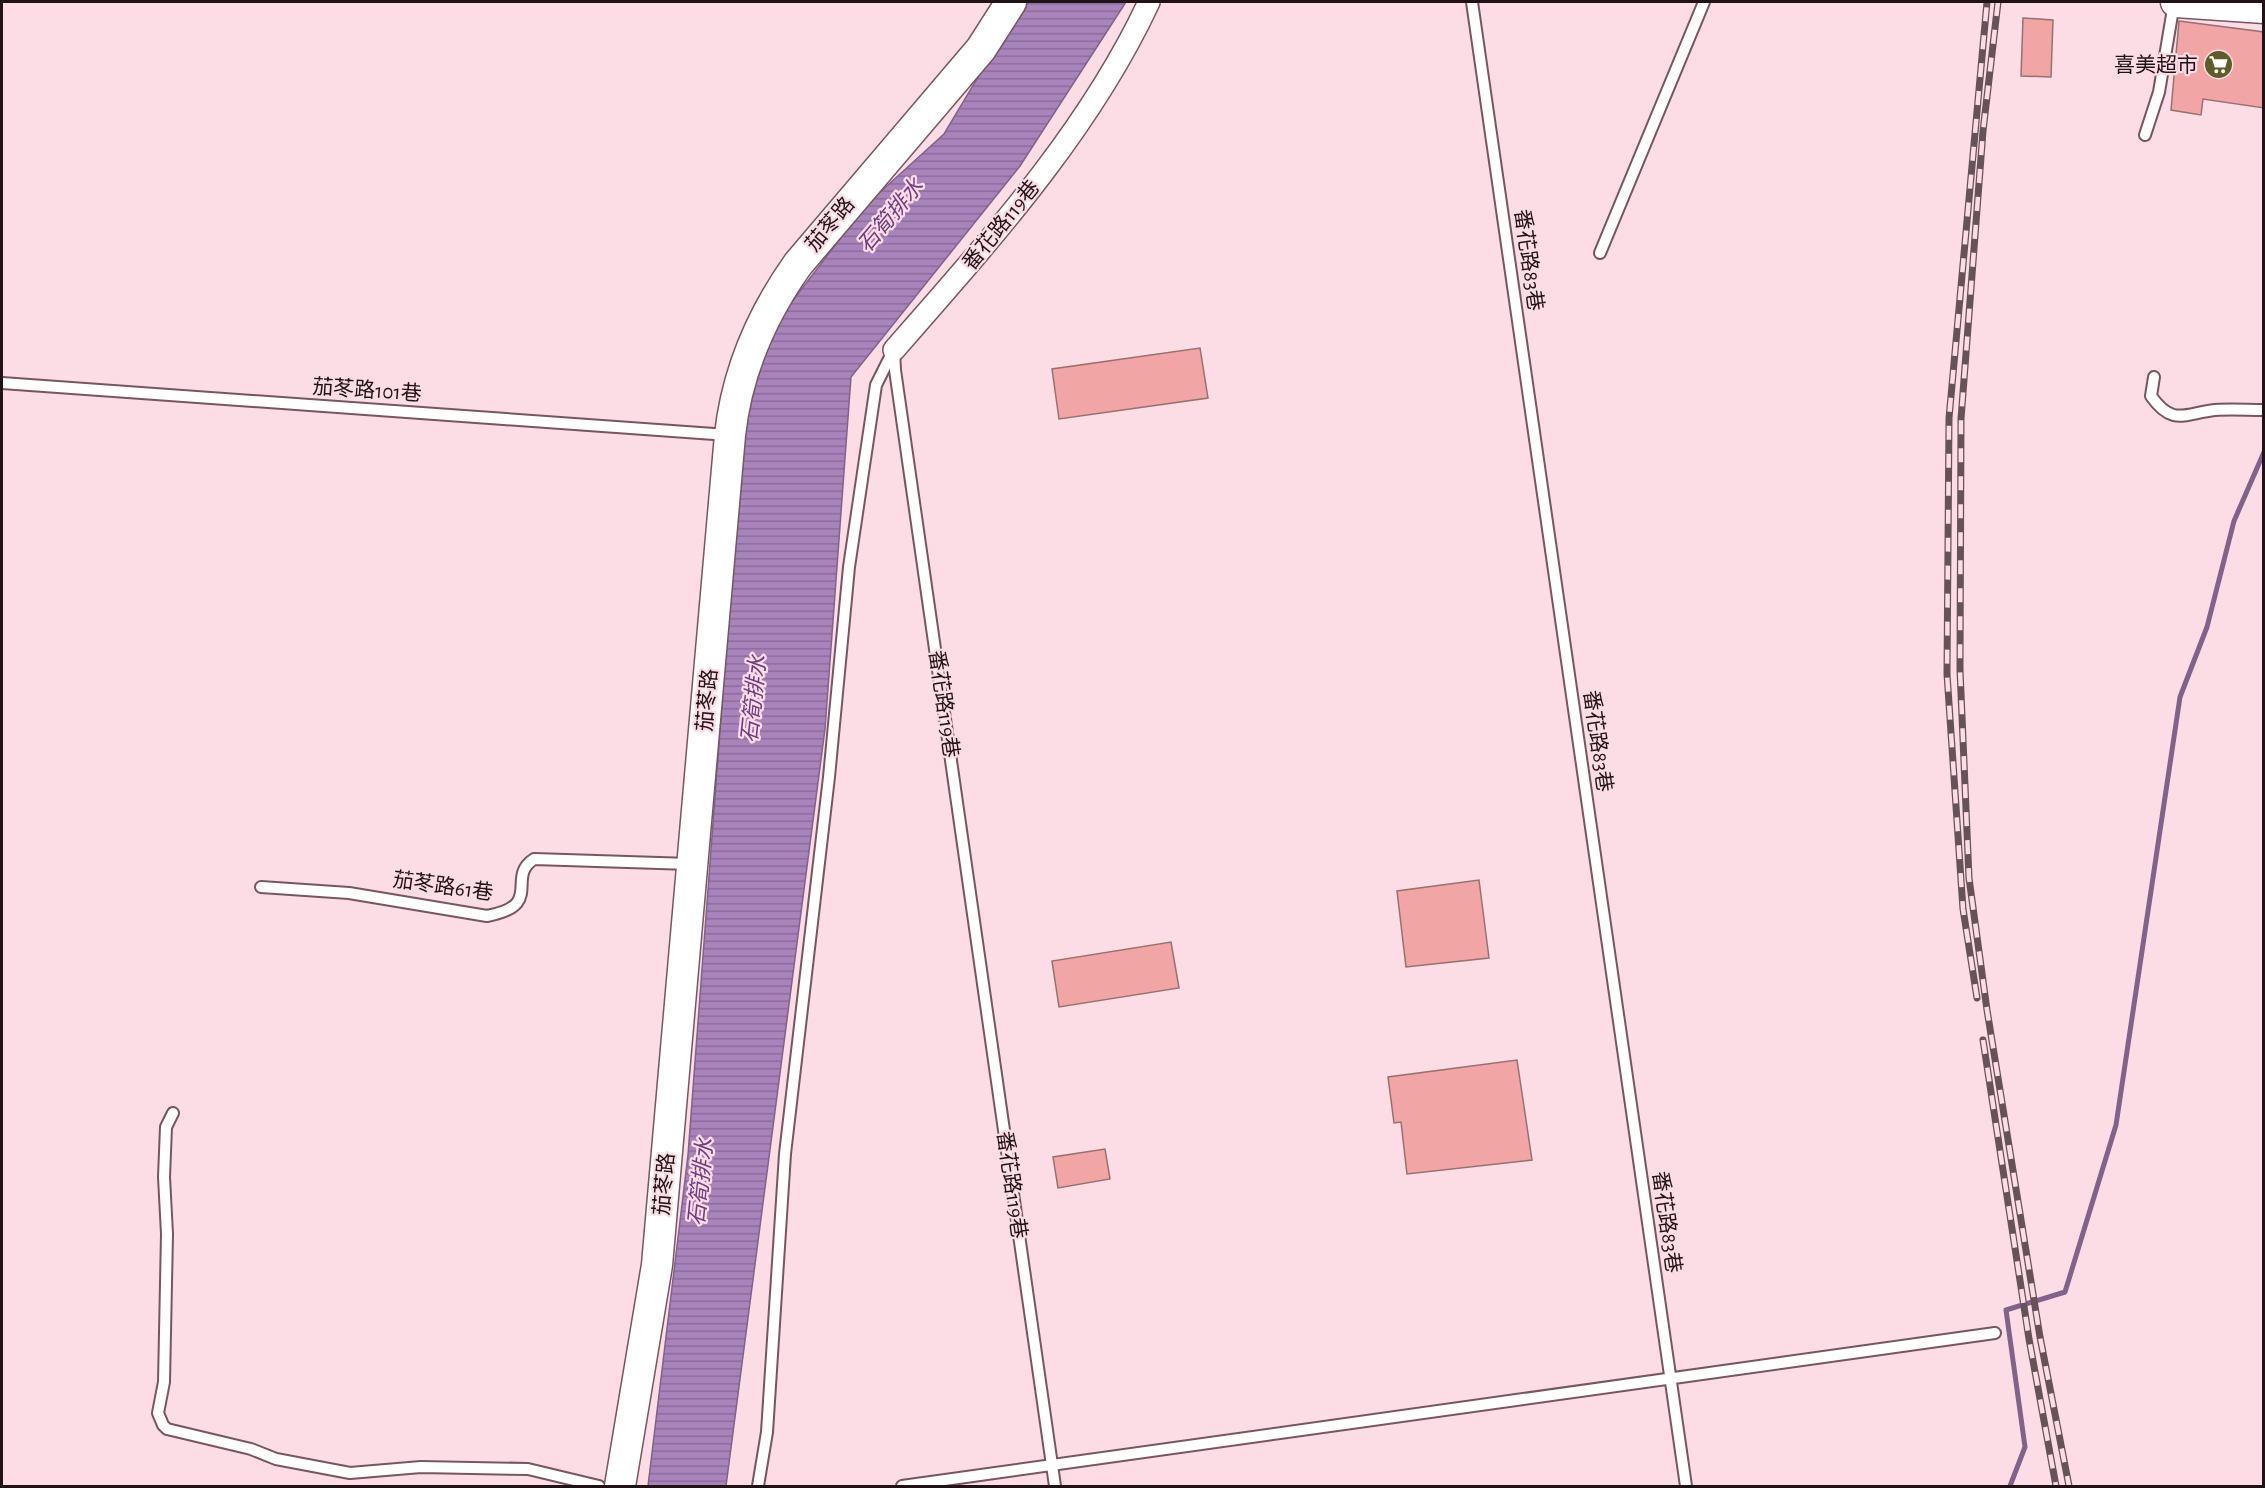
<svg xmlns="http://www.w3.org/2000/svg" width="2265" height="1488" font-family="'Alegreya Sans','Noto Sans TC',sans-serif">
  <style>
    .water { fill: url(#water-rules); stroke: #80628a; stroke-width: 1.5 }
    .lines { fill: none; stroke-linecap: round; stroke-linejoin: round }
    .stream { stroke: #80628a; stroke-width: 5 }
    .building { fill: #f1a5a4; stroke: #967170; stroke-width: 1.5 }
    .lane-casing { stroke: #785660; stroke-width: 14 }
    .street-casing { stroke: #785660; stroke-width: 24 }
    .secondary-casing { stroke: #785660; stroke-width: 33 }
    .lane { stroke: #fff; stroke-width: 10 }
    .street { stroke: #fff; stroke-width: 21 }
    .secondary { stroke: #fff; stroke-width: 30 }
    .rail-casing { stroke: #665359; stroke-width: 7 }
    .rail { stroke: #fcdce5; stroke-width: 4.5; stroke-dasharray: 14; stroke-linecap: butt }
    .labels { text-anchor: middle; stroke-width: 4.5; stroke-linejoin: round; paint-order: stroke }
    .poi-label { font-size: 21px; fill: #201217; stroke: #fcdce5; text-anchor: end }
    .street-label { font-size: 21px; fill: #201217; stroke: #fcdce5 }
    .water-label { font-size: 22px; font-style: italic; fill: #6d3d82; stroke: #fcdce5 }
  </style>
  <defs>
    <pattern id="water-rules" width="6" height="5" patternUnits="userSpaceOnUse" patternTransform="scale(1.5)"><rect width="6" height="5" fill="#a984bc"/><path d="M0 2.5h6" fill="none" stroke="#896b98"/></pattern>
  </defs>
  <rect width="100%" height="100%" fill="#fcdce5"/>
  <polygon class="water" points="1023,2 1126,2 1020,166 851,377 825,729 726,1486 648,1486 688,1155 748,359 866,205 944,134"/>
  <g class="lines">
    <polyline class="stream" points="2010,1486 2025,1447 2006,1310 2065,1292 2116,1125 2180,697 2207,627 2234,521 2264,452"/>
  </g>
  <g class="building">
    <polygon points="2023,18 2053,20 2051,77 2021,76"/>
    <polygon points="2179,21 2264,32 2264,108 2203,99 2201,115 2171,110"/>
    <polygon points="1200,348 1208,398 1059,419 1052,369"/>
    <polygon points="1479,880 1489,958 1406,967 1397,891"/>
    <polygon points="1171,942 1179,988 1059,1007 1052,961"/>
    <polygon points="1517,1060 1532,1160 1407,1174 1401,1122 1394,1123 1388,1077"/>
    <polygon points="1105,1149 1110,1179 1058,1188 1053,1157"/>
  </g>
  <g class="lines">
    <defs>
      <g id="lane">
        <polyline points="1472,2 1686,1486"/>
        <polyline points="2145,135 2159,92 2174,3"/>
        <polyline points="1600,253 1704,2"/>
        <polyline points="894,350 895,370 1055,1486"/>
        <path d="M2154,377L2151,396C2173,427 2185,413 2215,410C2231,409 2247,410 2264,410"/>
        <polyline points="2,383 728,435"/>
        <path d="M261,887L349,893L487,916C545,905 505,878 534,859L690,864"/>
        <polyline points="173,1113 166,1127 164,1177 167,1234 164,1382 158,1413 163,1425 167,1429 251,1449 276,1459 350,1473 421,1467 528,1469 599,1486"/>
        <polyline points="758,1486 767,1432 785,1154 829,777 849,567 876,385 893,351"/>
        <polyline points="902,1486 1995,1333"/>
      </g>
      <path id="street" d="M894,350C988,242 1088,133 1149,2"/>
      <g id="secondary">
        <polyline points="2176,2 2264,8"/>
        <path d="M620,1486L657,1265L730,435C737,371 761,316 798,264L981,49L1011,2"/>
      </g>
    </defs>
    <use href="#lane" class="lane-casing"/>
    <use href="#street" class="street-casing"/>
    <use href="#secondary" class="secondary-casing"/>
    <use href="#lane" class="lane"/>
    <use href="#street" class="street"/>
    <use href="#secondary" class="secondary"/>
    <defs>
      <g id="rail">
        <polyline points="1998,2 1983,131 1961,419 1960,670 1969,878 1987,1010 2040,1337 2069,1486"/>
        <polyline points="1977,998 1963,909 1947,674 1949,418 1987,2"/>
        <polyline points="1983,1040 2029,1339 2056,1486"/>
      </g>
    </defs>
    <use href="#rail" class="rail-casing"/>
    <use href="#rail" class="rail"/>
  </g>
  <defs>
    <symbol id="supermarket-disc" viewBox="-11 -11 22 22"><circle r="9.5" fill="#5e5d29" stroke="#fcdce5"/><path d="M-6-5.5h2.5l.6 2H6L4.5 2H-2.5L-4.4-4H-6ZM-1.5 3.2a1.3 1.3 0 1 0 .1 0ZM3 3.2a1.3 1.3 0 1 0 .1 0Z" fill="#fff"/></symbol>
  </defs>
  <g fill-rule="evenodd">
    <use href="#supermarket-disc" x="2202" y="48" width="33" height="33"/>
  </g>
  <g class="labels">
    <g class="poi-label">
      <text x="2198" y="72">喜美超市</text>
    </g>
    <g class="street-label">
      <text transform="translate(830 224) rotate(-50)" y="7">茄苳路</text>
      <text transform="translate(1001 225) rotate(-51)" y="7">番花路119巷</text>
      <text transform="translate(1529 260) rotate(82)" y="7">番花路83巷</text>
      <text transform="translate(367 390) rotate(4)" y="7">茄苳路101巷</text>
      <text transform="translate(707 700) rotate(-85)" y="7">茄苳路</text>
      <text transform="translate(944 704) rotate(82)" y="7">番花路119巷</text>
      <text transform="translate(1598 741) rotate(82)" y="7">番花路83巷</text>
      <text transform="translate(443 886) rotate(8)" y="7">茄苳路61巷</text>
      <text transform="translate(664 1184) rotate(-85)" y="7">茄苳路</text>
      <text transform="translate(1012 1185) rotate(82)" y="7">番花路119巷</text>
      <text transform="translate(1667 1222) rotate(82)" y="7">番花路83巷</text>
    </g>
    <g class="water-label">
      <text transform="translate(890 215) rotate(-50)" y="8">石筍排水</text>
      <text transform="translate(753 699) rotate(-84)" y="8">石筍排水</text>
      <text transform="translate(700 1182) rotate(-84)" y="8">石筍排水</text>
    </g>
  </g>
  <rect width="2265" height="1488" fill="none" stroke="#201217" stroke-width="6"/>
</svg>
